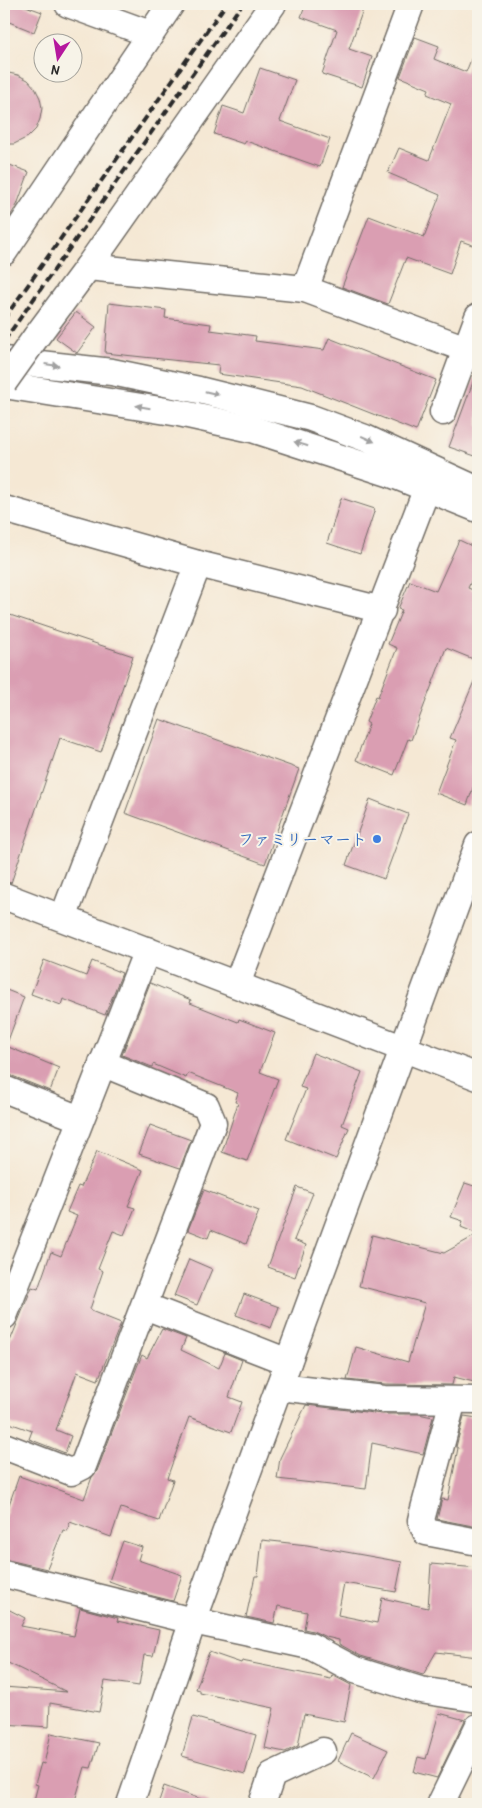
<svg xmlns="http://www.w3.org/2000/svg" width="482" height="1808" font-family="'Patrick Hand','Klee One',sans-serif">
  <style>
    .building { fill: #da9eb2 }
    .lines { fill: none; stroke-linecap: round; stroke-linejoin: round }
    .minor-casing { stroke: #726d66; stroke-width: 29 }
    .minor { stroke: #fff; stroke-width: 26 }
    .rail { stroke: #2b2b2b; stroke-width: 4; stroke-dasharray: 8 4; stroke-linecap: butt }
    .minor-bridge-casing { stroke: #726d66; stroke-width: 29; stroke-linecap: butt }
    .minor-bridge { stroke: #fff; stroke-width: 26 }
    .oneway { fill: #a0a0a0 }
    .shop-dot { fill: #3f7fe0; stroke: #f7f3e8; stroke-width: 2 }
    .labels { text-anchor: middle; stroke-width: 4; stroke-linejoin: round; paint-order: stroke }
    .shop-label { font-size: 16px; font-weight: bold; fill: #366cbe; stroke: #f7f3e8; text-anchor: end }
  </style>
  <rect width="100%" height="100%" fill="#f7f3e8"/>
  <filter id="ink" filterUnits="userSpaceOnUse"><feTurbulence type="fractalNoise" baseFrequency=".02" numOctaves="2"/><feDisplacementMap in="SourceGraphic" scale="10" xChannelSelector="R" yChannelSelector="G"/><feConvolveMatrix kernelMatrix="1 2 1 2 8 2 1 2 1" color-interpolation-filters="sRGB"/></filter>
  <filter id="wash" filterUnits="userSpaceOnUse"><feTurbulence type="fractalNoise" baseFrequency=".0096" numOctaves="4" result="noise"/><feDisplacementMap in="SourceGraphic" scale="20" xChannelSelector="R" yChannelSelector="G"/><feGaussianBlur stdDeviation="1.12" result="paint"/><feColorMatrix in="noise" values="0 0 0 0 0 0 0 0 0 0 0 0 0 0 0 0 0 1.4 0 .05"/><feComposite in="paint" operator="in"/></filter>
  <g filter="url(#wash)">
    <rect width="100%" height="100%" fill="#f5e8d4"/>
    <g id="blocks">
      <g class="building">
        <polygon points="4,4 20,4 42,12 34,32 4,20"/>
        <polygon points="306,4 365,4 349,49 372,57 362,87 322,74 337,30 301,17"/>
        <polygon points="415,37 439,46 434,59 466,72 478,42 478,247 461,241 450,274 406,258 388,304 342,287 369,216 424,237 440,195 388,173 399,148 429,160 451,104 427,94 429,89 400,77"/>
        <polygon points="260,68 295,80 280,121 330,139 320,167 246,141 244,144 214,134 223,106 244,113"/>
        <polygon points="4,72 18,75 28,80 35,88 40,98 42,108 40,119 36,129 28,137 14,144 4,144"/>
        <polygon points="4,163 29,172 17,205 4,226"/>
        <polygon points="109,303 166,310 165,318 211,324 210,330 256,336 255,341 324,350 329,338 436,380 416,431 302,386 218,374 219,365 105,353"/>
        <polygon points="76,312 96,327 77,353 56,338"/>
        <polygon points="476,374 478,374 478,457 449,447"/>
        <polygon points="341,498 375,509 360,554 327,543"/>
        <polygon points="459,540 478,549 478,566 468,588 478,592 478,661 446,648 411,740 408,739 394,775 356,760 369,724 366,722 376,696 378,697 397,648 388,644 402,610 398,609 410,581 436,591"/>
        <polygon points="4,613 133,656 101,752 60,738 11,883 4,881"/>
        <polygon points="478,672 478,774 467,805 436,793 456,740 450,738"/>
        <polygon points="159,719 299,769 265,864 125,813"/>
        <polygon points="370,799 408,814 384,879 346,865"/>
        <polygon points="44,960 86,976 92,961 122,973 105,1015 63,999 61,1005 31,994"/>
        <polygon points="150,983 191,1000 190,1003 238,1022 239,1019 275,1033 260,1072 278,1079 247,1161 222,1152 238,1103 235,1102 238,1093 188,1073 186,1078 153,1064 152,1067 122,1055"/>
        <polygon points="4,989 24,997 6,1046 59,1068 50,1091 10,1075 4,1074"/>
        <polygon points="313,1053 362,1072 342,1125 349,1128 336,1159 286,1139 306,1089 300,1087"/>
        <polygon points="150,1125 191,1140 180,1168 139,1154"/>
        <polygon points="97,1151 143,1170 128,1206 135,1208 124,1235 113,1231 98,1269 103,1271 90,1309 91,1311 121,1323 98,1380 77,1372 56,1430 71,1436 65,1453 29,1439 32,1431 4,1421 4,1356 32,1287 38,1289 51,1252 61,1256 77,1216 67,1212 78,1186 81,1187"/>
        <polygon points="465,1183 477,1187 478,1186 478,1234 461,1227 463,1221 451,1217"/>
        <polygon points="297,1187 313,1193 294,1240 306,1245 295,1277 268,1267"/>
        <polygon points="204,1190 259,1211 246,1244 211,1230 208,1238 188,1230"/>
        <polygon points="478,1234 478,1383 454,1377 452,1385 385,1384 347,1380 356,1347 408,1362 425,1303 359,1286 372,1235 444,1253"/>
        <polygon points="189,1259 212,1269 197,1305 174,1296"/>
        <polygon points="244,1294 279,1307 271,1328 236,1315"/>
        <polygon points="162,1329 186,1338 181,1350 219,1368 225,1353 242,1360 229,1397 242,1402 231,1432 189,1417 167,1478 173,1480 159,1521 121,1508 111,1537 70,1522 67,1531 63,1530 47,1569 4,1559 4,1519 19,1476 84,1499 92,1477 97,1471 137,1367 142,1355 147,1358"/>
        <polygon points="306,1405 382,1414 418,1414 433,1417 423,1454 372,1443 366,1489 277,1479 280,1458"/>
        <polygon points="464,1416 478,1418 478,1527 437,1519 442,1499 448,1500 458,1448 456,1447"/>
        <polygon points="262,1540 307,1545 402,1562 396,1592 344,1583 338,1615 377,1623 382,1598 428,1608 431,1564 478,1568 478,1657 436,1652 423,1675 361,1656 339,1644 339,1640 326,1637 313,1631 304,1629 307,1612 278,1606 274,1623 246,1617 255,1576 258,1576"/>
        <polygon points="123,1541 142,1547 138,1560 182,1575 173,1601 145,1594 109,1581"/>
        <polygon points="4,1607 25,1618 21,1626 74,1636 80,1608 118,1618 117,1621 159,1630 153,1656 144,1655 139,1686 105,1681 99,1712 50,1703 49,1727 4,1724 4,1687 67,1692 4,1661"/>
        <polygon points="209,1652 241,1663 242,1661 331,1679 332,1675 351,1685 344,1722 304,1714 298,1746 285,1752 265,1748 274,1708 200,1693 200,1690 196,1689"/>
        <polygon points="439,1713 465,1720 437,1778 414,1772 418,1757 426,1759"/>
        <polygon points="193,1717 256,1735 245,1774 182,1756"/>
        <polygon points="51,1733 99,1743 91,1768 85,1767 74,1804 33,1804 38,1785 35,1784 41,1763 44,1764"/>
        <polygon points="351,1733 388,1750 374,1778 338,1761"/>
        <polygon points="164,1786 209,1802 209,1804 158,1804"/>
      </g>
    </g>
  </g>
  <g filter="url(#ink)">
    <use href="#blocks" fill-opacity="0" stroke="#726d66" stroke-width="1"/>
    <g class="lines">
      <defs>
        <g id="minor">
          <polyline points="68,4 150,34"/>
          <polyline points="4,252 171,4"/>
          <polyline points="88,267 305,289 466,349"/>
          <polyline points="305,289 411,4"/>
          <polyline points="36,337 88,267 273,4"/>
          <polyline points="4,360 112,372 199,390 311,418 365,438 478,490"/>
          <polyline points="4,385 179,413 252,429 391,474 478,509"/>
          <polyline points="443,412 478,317"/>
          <polyline points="4,509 198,564 382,610"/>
          <polyline points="4,896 478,1077"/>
          <polyline points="63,918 198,564"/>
          <polyline points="237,984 427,488"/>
          <polyline points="4,1089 80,1119"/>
          <polyline points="145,1306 288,1362"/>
          <polyline points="4,1316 147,950"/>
          <polyline points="279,1387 384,1399 478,1400"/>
          <polyline points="453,1400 421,1520 426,1532 478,1542"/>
          <polyline points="4,1446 71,1472 83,1466 213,1123 206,1106 102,1063"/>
          <polyline points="4,1574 193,1621 310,1646 355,1670 420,1690 478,1699"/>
          <polyline points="441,1803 478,1727"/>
          <polyline points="130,1804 193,1621 478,845"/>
          <polyline points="262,1804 272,1775 323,1751"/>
        </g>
      </defs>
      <use href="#minor" class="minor-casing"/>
      <use href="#minor" class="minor"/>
      <g class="rail">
        <polyline points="4,319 226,4"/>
        <polyline points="4,341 242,4"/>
      </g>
      <defs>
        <polyline id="minor-bridge" points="4,382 36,337"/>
      </defs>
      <use href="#minor-bridge" class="minor-bridge-casing"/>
      <use href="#minor-bridge" class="minor-bridge"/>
    </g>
    <defs><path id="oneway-solid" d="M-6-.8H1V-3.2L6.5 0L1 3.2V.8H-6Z" transform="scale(1.25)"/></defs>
    <g class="oneway">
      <use href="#oneway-solid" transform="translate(52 365) rotate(7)"/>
      <use href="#oneway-solid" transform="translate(212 393) rotate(14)"/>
      <use href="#oneway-solid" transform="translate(143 407) rotate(-170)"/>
      <use href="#oneway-solid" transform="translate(368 439) rotate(24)"/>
      <use href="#oneway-solid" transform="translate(301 444) rotate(-163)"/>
    </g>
  </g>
  <circle class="shop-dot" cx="377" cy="839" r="5"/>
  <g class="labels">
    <g class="shop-label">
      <text x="367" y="845">ファミリーマート</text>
    </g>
  </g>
  <rect width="482" height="1808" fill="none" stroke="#f7f3e8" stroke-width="20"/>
  <g transform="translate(58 58) rotate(192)"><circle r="24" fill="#f7f3e8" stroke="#a5a39c"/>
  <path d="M0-4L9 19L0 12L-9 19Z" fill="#b5179e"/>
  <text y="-8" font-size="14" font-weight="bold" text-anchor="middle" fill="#2b2b2b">N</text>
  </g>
</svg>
